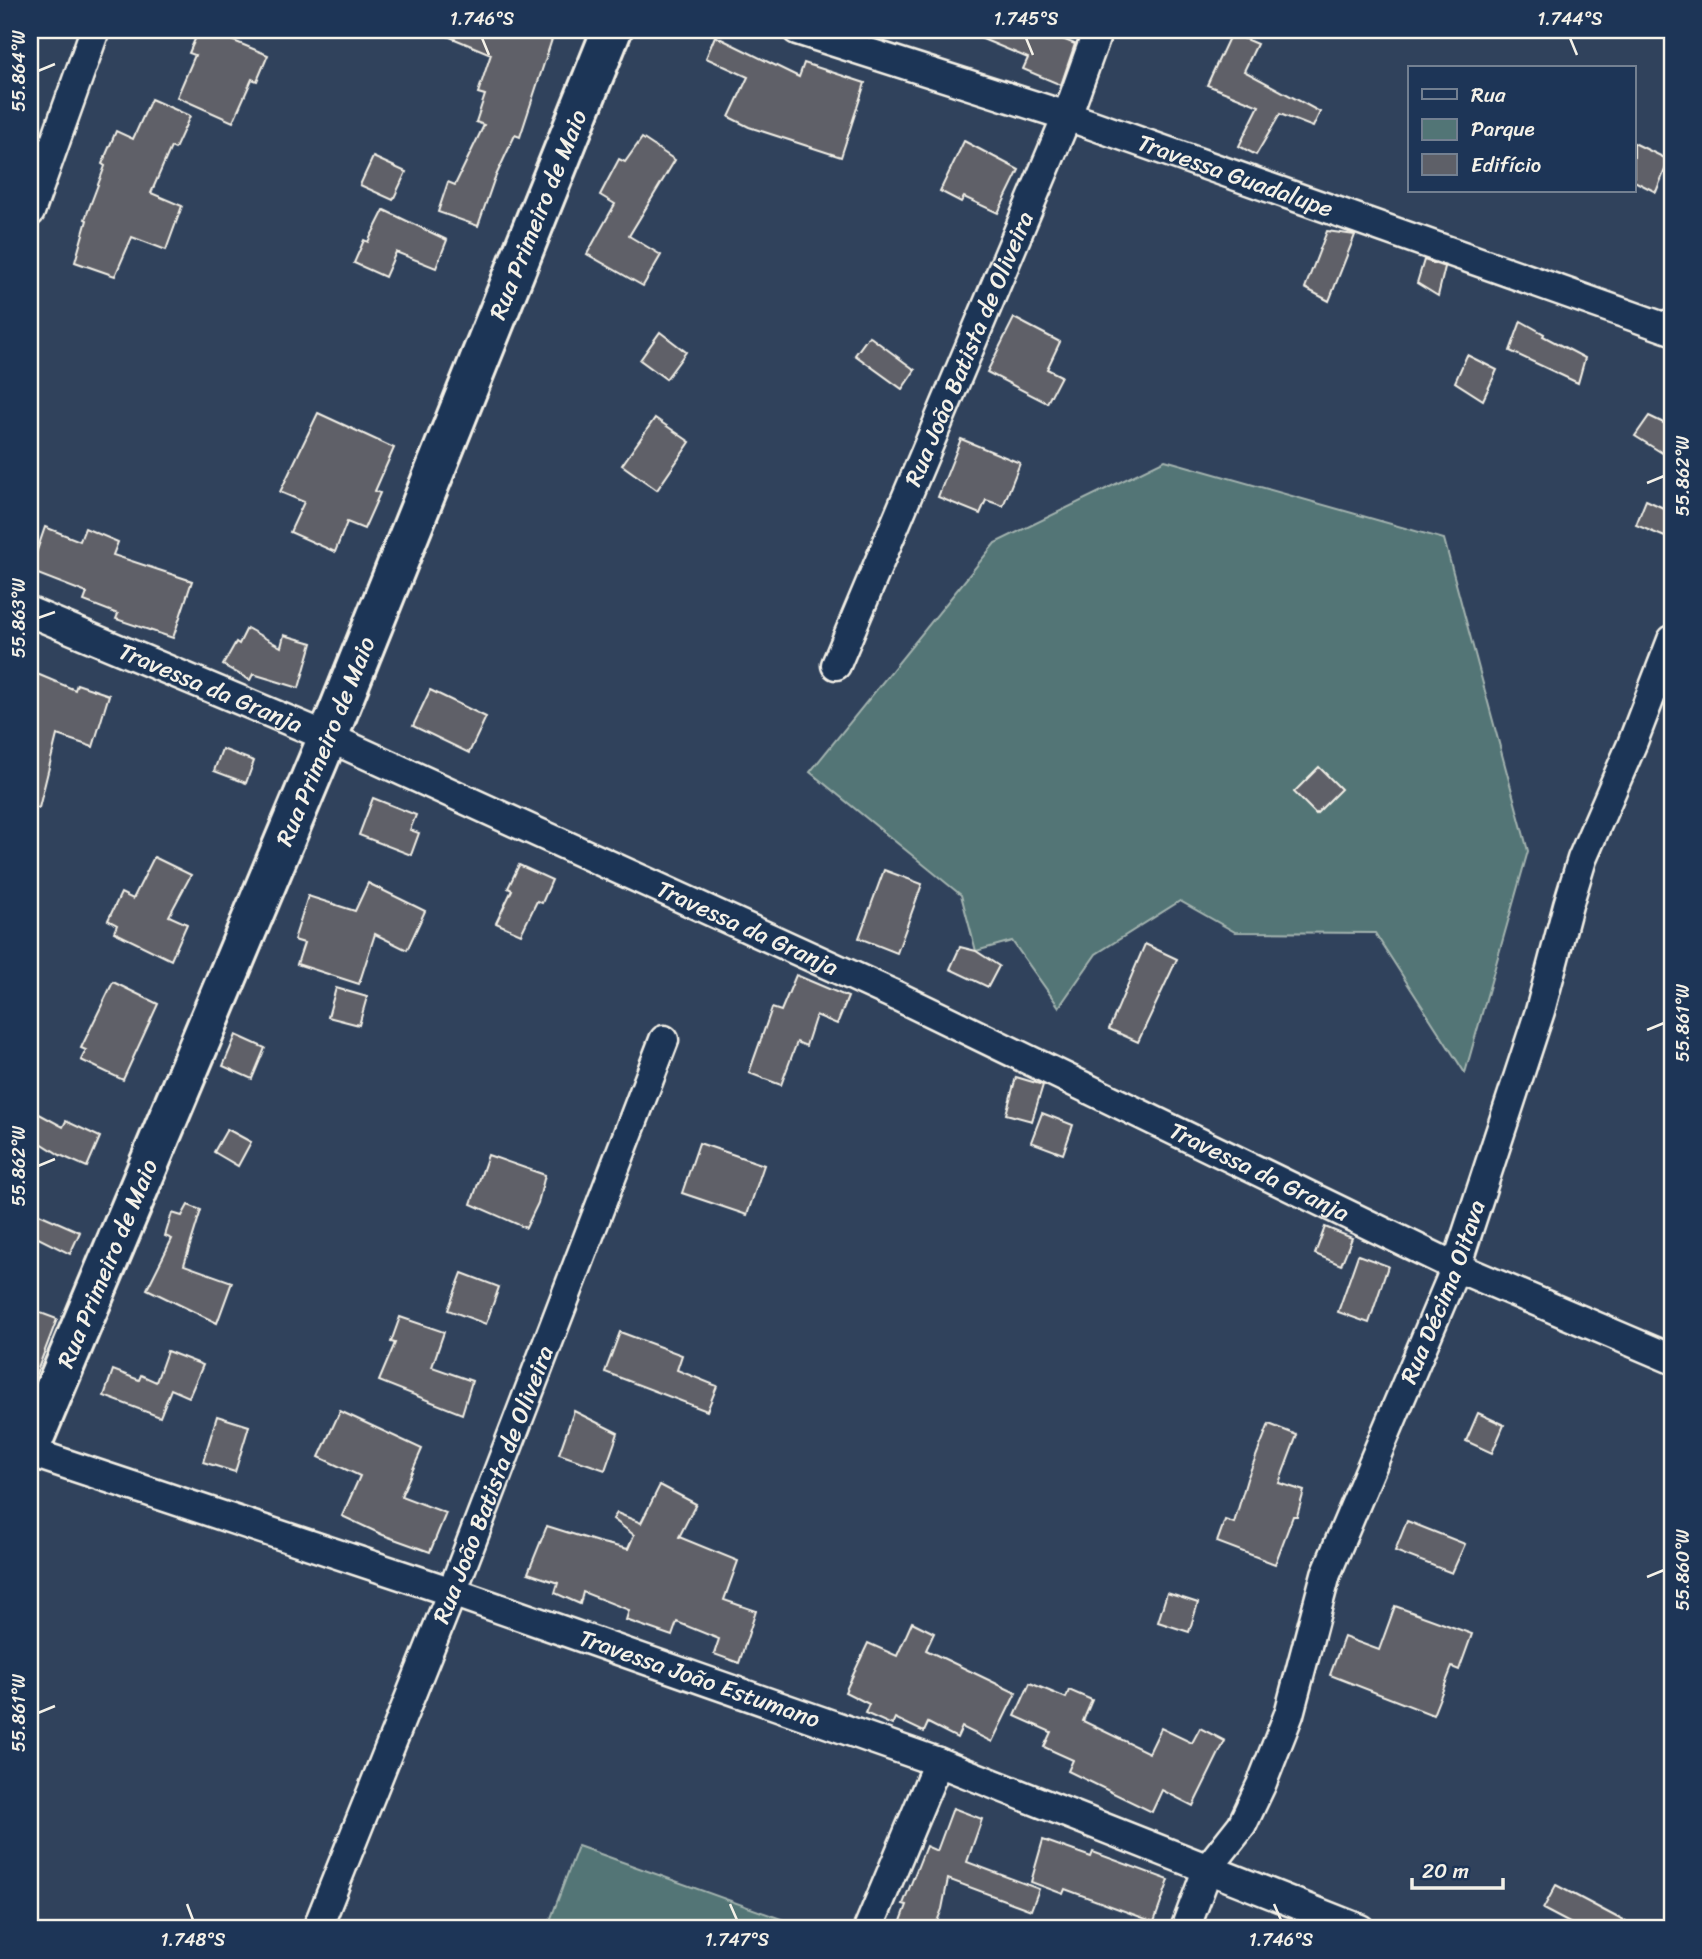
<svg xmlns="http://www.w3.org/2000/svg" width="1702" height="1959" font-family="Sriracha,sans-serif">
  <style>
    .green { fill: #527576; stroke: #a3b3af; stroke-width: 2 }
    .building { fill: #5e6068; stroke: #f4f1e8; stroke-width: 2 }
    .lines { fill: none; stroke-linecap: round; stroke-linejoin: round }
    .street-casing { stroke: #f4f1e8; stroke-width: 33 }
    .secondary-casing { stroke: #f4f1e8; stroke-width: 44 }
    .street { stroke: #1d3557; stroke-width: 28 }
    .secondary { stroke: #1d3557; stroke-width: 38 }
    .ticks { fill: none; stroke: #f4f1e8; stroke-width: 2.5 }
    .labels { text-anchor: middle; stroke-width: 5; stroke-linejoin: round; paint-order: stroke }
    .street-label { font-size: 24px; fill: #f4f1e8; stroke: #1d3557 }
    .neatline { fill: none; stroke: #f4f1e8; stroke-width: 2.5 }
    .ticks-label { font-size: 18px; text-anchor: middle; fill: #f4f1e8 }
  </style>
  <rect width="100%" height="100%" fill="#30425c"/>
  <filter id="ink" filterUnits="userSpaceOnUse"><feTurbulence type="fractalNoise" baseFrequency=".0143" numOctaves="2"/><feDisplacementMap in="SourceGraphic" scale="14" xChannelSelector="R" yChannelSelector="G"/><feConvolveMatrix kernelMatrix="1 2 1 2 8 2 1 2 1" color-interpolation-filters="sRGB"/></filter>
  <g filter="url(#ink)">
    <g class="green">
      <polygon points="1165,460 1444,539 1528,851 1465,1073 1375,933 1235,932 1180,901 1096,954 1059,1007 1012,941 976,951 961,895 810,772 995,543"/>
      <polygon points="578,1846 809,1929 547,1929"/>
    </g>
    <g class="building">
      <polygon points="199,30 207,30 268,55 257,81 252,79 233,122 177,97 195,55 189,53"/>
      <polygon points="433,30 555,30 520,137 515,135 494,180 478,226 438,212 448,182 455,185 484,125 476,122 485,95 478,93 491,54"/>
      <polygon points="961,30 1040,30 1075,44 1061,85 1023,69 1028,58"/>
      <polygon points="1231,33 1257,44 1244,71 1320,112 1313,127 1280,114 1256,155 1239,146 1259,106 1207,85"/>
      <polygon points="715,36 799,77 804,63 865,83 841,157 749,127 729,117 748,77 706,58"/>
      <polygon points="151,99 190,116 175,149 171,147 151,193 182,206 166,250 132,237 115,276 75,262 87,220 85,219 105,166 102,164 116,131 133,139"/>
      <polygon points="642,138 675,160 629,236 661,255 643,286 587,254 615,204 600,195 619,159 625,162"/>
      <polygon points="964,141 1019,170 998,213 964,197 961,202 940,191"/>
      <polygon points="1634,143 1669,160 1656,192 1634,181"/>
      <polygon points="373,157 406,172 393,200 360,185"/>
      <polygon points="384,210 447,240 436,268 396,252 385,277 354,263 364,240 368,242"/>
      <polygon points="1327,231 1355,235 1329,301 1305,288"/>
      <polygon points="1424,260 1445,267 1438,296 1417,283"/>
      <polygon points="1014,318 1060,342 1047,369 1061,376 1047,403 987,372"/>
      <polygon points="1521,321 1544,334 1543,336 1585,358 1578,383 1510,351"/>
      <polygon points="660,332 686,352 666,379 640,360"/>
      <polygon points="869,336 915,370 902,389 855,355"/>
      <polygon points="1467,355 1497,370 1483,400 1455,382"/>
      <polygon points="318,413 394,448 375,491 380,493 364,529 347,522 335,552 290,532 304,502 280,492"/>
      <polygon points="1649,416 1672,427 1672,459 1635,436"/>
      <polygon points="655,418 690,442 657,490 622,465"/>
      <polygon points="961,439 1020,463 1003,506 986,500 980,514 938,497"/>
      <polygon points="1646,500 1672,512 1672,540 1636,525"/>
      <polygon points="45,527 80,541 85,528 118,542 113,555 192,581 173,638 116,619 118,614 84,601 87,593 30,571"/>
      <polygon points="247,628 281,647 284,635 312,643 299,688 253,674 250,680 223,665 236,642 239,644"/>
      <polygon points="30,671 75,690 77,684 109,695 93,747 57,735 39,808 30,807"/>
      <polygon points="430,690 486,717 469,753 413,726"/>
      <polygon points="222,749 254,761 246,783 214,771"/>
      <polygon points="1319,767 1341,789 1316,814 1294,792"/>
      <polygon points="373,798 416,815 410,830 419,833 411,855 359,835"/>
      <polygon points="154,857 191,875 169,916 187,924 171,960 114,932 117,925 108,920 121,893 133,899"/>
      <polygon points="519,865 552,880 542,903 537,901 521,934 496,923 512,890 508,888"/>
      <polygon points="884,870 922,884 897,953 859,938"/>
      <polygon points="368,883 425,911 407,950 375,934 359,984 297,964 304,943 294,940 308,896 355,911"/>
      <polygon points="1145,944 1177,959 1138,1042 1109,1029"/>
      <polygon points="960,947 976,951 999,966 988,987 950,969"/>
      <polygon points="796,975 848,997 837,1024 816,1015 806,1046 797,1042 781,1085 749,1073 772,1008 781,1011"/>
      <polygon points="113,982 158,1004 123,1080 81,1060 86,1050 81,1048"/>
      <polygon points="336,988 367,997 359,1025 328,1017"/>
      <polygon points="236,1035 265,1048 252,1079 223,1066"/>
      <polygon points="1016,1077 1043,1085 1032,1121 1006,1114"/>
      <polygon points="30,1109 63,1127 66,1121 100,1137 87,1167 60,1155 30,1136"/>
      <polygon points="1042,1113 1073,1125 1063,1154 1031,1142"/>
      <polygon points="227,1129 251,1142 238,1166 214,1152"/>
      <polygon points="699,1143 764,1165 747,1215 682,1193"/>
      <polygon points="488,1155 545,1175 538,1203 526,1228 471,1204"/>
      <polygon points="188,1205 201,1210 184,1265 232,1282 217,1323 147,1289 172,1239 165,1236 172,1213 182,1216"/>
      <polygon points="30,1210 80,1232 70,1254 30,1234"/>
      <polygon points="1325,1227 1352,1238 1341,1265 1315,1254"/>
      <polygon points="1358,1255 1388,1266 1369,1323 1338,1312"/>
      <polygon points="462,1273 499,1287 486,1324 448,1310"/>
      <polygon points="30,1309 57,1319 32,1384 30,1384"/>
      <polygon points="400,1317 444,1332 432,1367 472,1381 462,1414 379,1381 395,1343 391,1342"/>
      <polygon points="620,1332 682,1355 677,1370 717,1386 707,1411 605,1372"/>
      <polygon points="167,1351 203,1365 189,1397 171,1389 160,1417 104,1396 113,1370 139,1380 141,1375 156,1382"/>
      <polygon points="340,1411 422,1449 401,1496 446,1513 430,1552 383,1535 342,1516 360,1476 319,1457"/>
      <polygon points="574,1411 618,1433 605,1470 559,1454"/>
      <polygon points="1478,1413 1504,1425 1492,1453 1466,1441"/>
      <polygon points="217,1416 249,1426 235,1472 203,1462"/>
      <polygon points="1269,1424 1297,1435 1279,1483 1304,1491 1297,1516 1293,1516 1275,1564 1217,1542 1225,1520 1234,1523 1247,1479"/>
      <polygon points="660,1485 696,1504 679,1537 738,1561 724,1600 756,1611 739,1663 714,1654 719,1639 677,1622 672,1636 626,1620 629,1610 583,1592 580,1604 555,1593 558,1583 528,1573 547,1526 598,1542 628,1549 634,1535 613,1519 617,1513 641,1523"/>
      <polygon points="1407,1521 1465,1544 1452,1573 1395,1551"/>
      <polygon points="1167,1593 1198,1603 1189,1632 1158,1622"/>
      <polygon points="1395,1606 1472,1634 1459,1670 1452,1667 1433,1715 1330,1675 1344,1637 1379,1650"/>
      <polygon points="912,1622 934,1633 926,1650 1016,1693 992,1742 962,1727 957,1738 928,1723 924,1732 895,1718 892,1725 865,1713 869,1704 845,1692 868,1643 897,1656"/>
      <polygon points="1030,1683 1066,1698 1069,1690 1092,1700 1083,1721 1149,1753 1161,1728 1192,1743 1200,1728 1225,1741 1193,1806 1162,1790 1152,1812 1068,1771 1073,1760 1044,1747 1051,1732 1015,1716"/>
      <polygon points="953,1808 982,1819 967,1862 1039,1889 1031,1910 948,1879 942,1909 934,1929 898,1929 907,1905 903,1904 926,1846 937,1851"/>
      <polygon points="1043,1840 1091,1857 1093,1852 1169,1880 1154,1922 1065,1889 1063,1894 1031,1882"/>
      <polygon points="1556,1885 1639,1929 1581,1929 1543,1909"/>
    </g>
    <g class="lines">
      <defs>
        <g id="street">
          <path id="s1" d="M797,30L1067,116L1672,330"/>
          <polyline points="30,212 95,30"/>
          <path id="s2" d="M30,612L328,737L899,997L1456,1267L1672,1359"/>
          <path id="s3" d="M836,665L1067,116L1098,30"/>
          <path id="s4" d="M30,1452L452,1592L938,1762L1360,1929"/>
          <path id="s5" d="M317,1929L452,1592L664,1040"/>
          <polyline points="868,1929 938,1762"/>
          <path id="s6" d="M1185,1929L1208,1868L1242,1825L1261,1785L1289,1714L1326,1574L1456,1267L1540,1011L1568,905L1582,859L1632,744L1672,640"/>
        </g>
        <g id="secondary">
          <path id="s7" d="M30,1448L328,737L612,30"/>
        </g>
      </defs>
      <use href="#street" class="street-casing"/>
      <use href="#secondary" class="secondary-casing"/>
      <use href="#street" class="street"/>
      <use href="#secondary" class="secondary"/>
    </g>
  </g>
  <path class="ticks" d="M482,38L489,55M1026,38L1033,55M1570,38L1577,55M38,71L55,64M1647,483L1664,476M38,618L55,612M1647,1030L1664,1023M38,1166L55,1159M1647,1577L1664,1570M38,1713L55,1706M187,1904L193,1920M730,1904L737,1920M1274,1904L1281,1920"/>
  <g class="labels">
    <g class="street-label">
      <text dy="8" stroke="none"><textPath href="#s1" startOffset="462">Travessa Guadalupe</textPath></text>
      <text dy="8" stroke="none"><textPath href="#s7" startOffset="1334">Rua Primeiro de Maio</textPath></text>
      <text dy="8" stroke="none"><textPath href="#s3" startOffset="343">Rua João Batista de Oliveira</textPath></text>
      <text dy="8" stroke="none"><textPath href="#s2" startOffset="196">Travessa da Granja</textPath></text>
      <text dy="8" stroke="none"><textPath href="#s7" startOffset="766">Rua Primeiro de Maio</textPath></text>
      <text dy="8" stroke="none"><textPath href="#s2" startOffset="784">Travessa da Granja</textPath></text>
      <text dy="8" stroke="none"><textPath href="#s2" startOffset="1351">Travessa da Granja</textPath></text>
      <text dy="8" stroke="none"><textPath href="#s7" startOffset="200">Rua Primeiro de Maio</textPath></text>
      <text dy="8" stroke="none"><textPath href="#s6" startOffset="691">Rua Décima Oitava</textPath></text>
      <text dy="8" stroke="none"><textPath href="#s5" startOffset="478">Rua João Batista de Oliveira</textPath></text>
      <text dy="8" stroke="none"><textPath href="#s4" startOffset="707">Travessa João Estumano</textPath></text>
    </g>
  </g>
  <rect width="1702" height="1959" fill="none" stroke="#1d3557" stroke-width="77"/>
  <rect x="1408" y="66" width="228" height="126" fill="#1d3557" stroke="#738091" stroke-width="2"/>
  <rect x="1422" y="89" width="35" height="10" fill="#1d3557" stroke="#738091" stroke-width="2"/>
  <text x="1471" y="102" font-size="21" fill="#f4f1e8">Rua</text>
  <rect x="1422" y="119" width="35" height="21" fill="#527576" stroke="#738091" stroke-width="2"/>
  <text x="1471" y="136" font-size="21" fill="#f4f1e8">Parque</text>
  <rect x="1422" y="154" width="35" height="21" fill="#5e6068" stroke="#738091" stroke-width="2"/>
  <text x="1471" y="172" font-size="21" fill="#f4f1e8">Edifício</text>
  <path d="M1412 1878v10h91v-10" fill="none" stroke="#f4f1e8" stroke-width="3.5"/>
  <text x="1422" y="1878" font-size="21" fill="#f4f1e8" stroke="#1d3557" stroke-width="5" paint-order="stroke">20 m</text>
  <rect x="38" y="38" width="1626" height="1882" class="neatline"/>
  <g class="ticks-label">
    <text x="482" y="25">1.746°S</text>
    <text x="1026" y="25">1.745°S</text>
    <text x="1570" y="25">1.744°S</text>
    <text transform="translate(19 71) rotate(-90)" y="6">55.864°W</text>
    <text transform="translate(1683 476) rotate(-90)" y="6">55.862°W</text>
    <text transform="translate(19 618) rotate(-90)" y="6">55.863°W</text>
    <text transform="translate(1683 1023) rotate(-90)" y="6">55.861°W</text>
    <text transform="translate(19 1166) rotate(-90)" y="6">55.862°W</text>
    <text transform="translate(1683 1570) rotate(-90)" y="6">55.860°W</text>
    <text transform="translate(19 1713) rotate(-90)" y="6">55.861°W</text>
    <text x="193" y="1946">1.748°S</text>
    <text x="737" y="1946">1.747°S</text>
    <text x="1281" y="1946">1.746°S</text>
  </g>
</svg>
